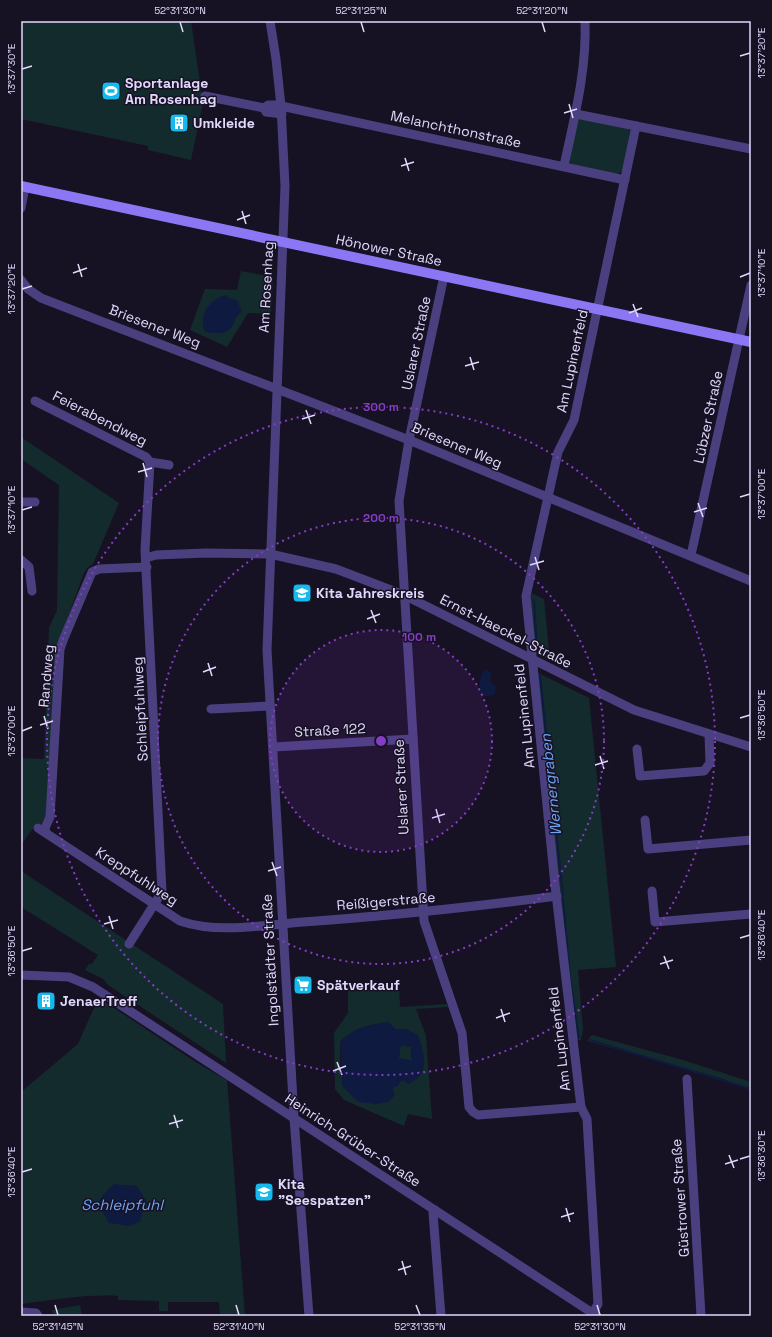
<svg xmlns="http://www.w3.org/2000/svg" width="772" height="1337" font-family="'Space Grotesk',sans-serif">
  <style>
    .green { fill: #142b2e; fill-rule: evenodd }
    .water { fill: #0f1a40; fill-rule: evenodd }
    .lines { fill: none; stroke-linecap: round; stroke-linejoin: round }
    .stream { stroke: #0f1a40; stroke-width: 2 }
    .minor { stroke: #4b407f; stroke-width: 9 }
    .secondary { stroke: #8b77f3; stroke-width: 10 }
    .ticks { fill: none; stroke: #e1d8fc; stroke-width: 1.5 }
    .ring { fill: none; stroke: #853dc5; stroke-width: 2; stroke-dasharray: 2 4 }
    .labels { text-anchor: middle; stroke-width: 3; stroke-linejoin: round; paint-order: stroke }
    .poi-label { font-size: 14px; font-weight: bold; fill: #e1d8fc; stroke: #171124; text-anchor: start }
    .street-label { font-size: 14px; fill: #e1d8fc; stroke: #171124 }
    .water-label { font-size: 15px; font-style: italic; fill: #6fa4f2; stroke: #171124 }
    .centre { fill: #853dc5; stroke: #171124; stroke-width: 2 }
    .ring-label { font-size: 12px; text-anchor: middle; font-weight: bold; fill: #853dc5; stroke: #171124; stroke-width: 3; stroke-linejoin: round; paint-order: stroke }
    .neatline { fill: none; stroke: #e1d8fc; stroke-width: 1.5 }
    .ticks-label { font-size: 10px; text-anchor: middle; fill: #e1d8fc }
  </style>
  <rect width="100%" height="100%" fill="#171124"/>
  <g class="green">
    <polygon points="21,21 191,21 203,103 191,160 148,150 148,146 21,119"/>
    <polygon points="581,118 628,128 630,131 623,171 616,175 571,164 569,159 578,120"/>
    <polygon points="241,271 273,277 271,314 248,313 227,347 190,330 205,289 237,290"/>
    <polygon points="21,437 119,503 93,564 87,568 84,573 58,644 47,816 41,824 37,823 21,845 21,758 44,759 49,628 57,610 59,485 21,459"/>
    <polygon points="531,593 544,599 550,660 534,652 528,601"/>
    <polygon points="536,672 589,698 616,967 578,970 583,1029 581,1040 576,1040 567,972"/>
    <polygon points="21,871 223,1004 226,1063 108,985 103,979 85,970 89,964 92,964 98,955 21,907"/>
    <path d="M399,988L400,1007L447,1004L448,1007L416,1009L426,1036L432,1119L408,1114L404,1126L344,1100L335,1089L334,1033L348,1013V991ZM396,1029H406L422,1061L411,1057V1047L401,1045L393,1061L340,1076V1042L346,1036Z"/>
    <path d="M102,1000L197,1063L227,1080L245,1316H220L219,1302H168V1311H159V1301L118,1300V1296C86,1294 53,1300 21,1304V1092L78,1044L93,1010Z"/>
    <polygon points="592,1035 683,1060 751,1082 751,1089 720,1078 587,1041"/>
    <polygon points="80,1305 82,1316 53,1316 52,1310"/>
  </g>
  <g class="water">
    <path d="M226,295L229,298L237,300L242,312C235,317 236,318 233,325C228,336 214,333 205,332C198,316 209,299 226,295Z"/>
    <path d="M485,669L491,672L490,682L496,686L495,694L490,696H482C478,690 480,673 485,669Z"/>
    <path d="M388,1022L396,1029H406L418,1035C424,1053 432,1074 408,1084L402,1080L397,1087H394L393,1089L395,1095L388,1102L376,1104L358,1102L342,1086L340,1042C355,1027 367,1025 388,1022ZM401,1045L411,1047L412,1060L399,1058Z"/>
    <polygon points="114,1184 137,1186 146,1200 140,1222 129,1226 109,1223 98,1204 102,1196"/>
  </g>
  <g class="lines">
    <g class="stream">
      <polyline points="534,600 537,652"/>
      <polyline points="540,674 563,896"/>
      <polyline points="563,899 570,977 579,1038"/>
      <polyline points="590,1040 751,1089"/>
    </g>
    <g class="minor">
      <polyline points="270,21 276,59 281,106 285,186 267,650 294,1118 309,1316"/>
      <polyline points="205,96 264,108 266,112 282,114"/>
      <polyline points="281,106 625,180"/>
      <polyline points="264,108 268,105 281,105"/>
      <polyline points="576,114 751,149"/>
      <path d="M564,166C574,119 587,70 585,21"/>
      <polyline points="21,208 25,187"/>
      <polyline points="444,276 409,440 399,501 424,921 462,1033 469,1107 473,1112 478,1115 581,1107"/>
      <polyline points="21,280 28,289 41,298 409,440 751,581"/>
      <polyline points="35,401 146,457 150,462"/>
      <polyline points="150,462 169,465"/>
      <polyline points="21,502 35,502"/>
      <polyline points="691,555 751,285"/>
      <polyline points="146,558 156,555 206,553 270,554 336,569 404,595 634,710 751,747"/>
      <polyline points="21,560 29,567 32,591"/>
      <polyline points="211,709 270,706"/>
      <polyline points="273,747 413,739"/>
      <polyline points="637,749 640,776 704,771 710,763 709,734"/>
      <polyline points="645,820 648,849 751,840"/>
      <path d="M38,828L180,921C217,934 265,925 303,922C388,916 472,907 557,896"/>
      <polyline points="46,833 45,828 50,817 60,649 64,638 92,572 99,569 147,567"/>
      <polyline points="652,891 655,922 751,914"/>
      <polyline points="129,944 162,892 145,550 150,462"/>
      <polyline points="21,975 69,977 93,987 597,1316"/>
      <polyline points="687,1079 701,1316"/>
      <polyline points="435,1210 433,1213 441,1316"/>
      <polyline points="21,1312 36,1313 38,1316"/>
      <polyline points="593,1313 598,1304 587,1119 581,1107 574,1048 555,885 526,596 558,452 574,420 636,126"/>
    </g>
    <polyline class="secondary" points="21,186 751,342"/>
  </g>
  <path class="ticks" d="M180,22L183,32M361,22L364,32M542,22L545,32M740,56L750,53M22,69L32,66M569,104L573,118M564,113L577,109M405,158L409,171M401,166L414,162M242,211L246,224M237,220L250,215M78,264L82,277M73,273L87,268M740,277L750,273M22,289L32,286M633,304L638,317M629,313L642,308M470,357L474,370M465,366L479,362M306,410L311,424M302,419L315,415M143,463L147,477M138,472L152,468M740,497L750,494M698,503L703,517M22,510L32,507M694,512L707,508M535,557L539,570M530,565L544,561M371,610L376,623M367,619L380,614M208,663L212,676M203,672L216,667M44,716L48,729M740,718L750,715M40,725L53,721M22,731L32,727M600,756L604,769M595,765L608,761M436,809L440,823M432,818L445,814M272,862L277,876M268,871L281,867M109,916L113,929M104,924L118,920M740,938L750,935M22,951L32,948M664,956L669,969M660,964L673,960M501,1009L505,1022M496,1018L510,1013M337,1062L342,1075M333,1071L346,1066M174,1115L178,1128M169,1124L183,1120M729,1155L734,1168M740,1159L750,1156M725,1164L738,1160M22,1172L32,1169M566,1208L570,1222M561,1217L574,1213M402,1261L406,1275M398,1270L411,1266M55,1305L58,1315M236,1305L239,1315M416,1305L420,1315M597,1305L600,1315"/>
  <circle cx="381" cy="741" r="111" fill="#853dc5" fill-opacity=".12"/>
  <g class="ring">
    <circle cx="381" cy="741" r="111"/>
    <circle cx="381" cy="741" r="223"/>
    <circle cx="381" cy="741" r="334"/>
  </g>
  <defs>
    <symbol id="stadium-square" viewBox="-11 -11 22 22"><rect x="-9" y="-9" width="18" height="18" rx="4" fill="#15b9eb" stroke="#171124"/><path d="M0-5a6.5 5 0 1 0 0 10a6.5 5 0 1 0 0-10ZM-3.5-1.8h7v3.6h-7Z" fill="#fff"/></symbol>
    <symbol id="building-square" viewBox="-11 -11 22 22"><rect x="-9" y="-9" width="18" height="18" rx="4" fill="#15b9eb" stroke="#171124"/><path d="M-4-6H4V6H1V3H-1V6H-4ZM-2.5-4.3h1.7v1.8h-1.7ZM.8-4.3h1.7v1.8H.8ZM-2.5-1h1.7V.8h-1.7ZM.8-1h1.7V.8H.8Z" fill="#fff"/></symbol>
    <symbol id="school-square" viewBox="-11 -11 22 22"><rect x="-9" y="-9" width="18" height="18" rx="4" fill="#15b9eb" stroke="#171124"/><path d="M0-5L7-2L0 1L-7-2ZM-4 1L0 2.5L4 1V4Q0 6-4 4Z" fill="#fff"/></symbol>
    <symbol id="supermarket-square" viewBox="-11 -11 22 22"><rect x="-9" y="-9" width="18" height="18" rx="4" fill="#15b9eb" stroke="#171124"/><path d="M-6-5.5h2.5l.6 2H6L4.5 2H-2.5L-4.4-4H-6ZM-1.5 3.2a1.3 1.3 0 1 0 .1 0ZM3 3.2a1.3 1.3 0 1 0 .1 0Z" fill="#fff"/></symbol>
  </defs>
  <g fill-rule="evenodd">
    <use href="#stadium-square" x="100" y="80" width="22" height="22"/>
    <use href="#building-square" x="168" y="112" width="22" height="22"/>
    <use href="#school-square" x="291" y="582" width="22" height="22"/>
    <use href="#supermarket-square" x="292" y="974" width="22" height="22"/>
    <use href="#building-square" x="35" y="990" width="22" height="22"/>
    <use href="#school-square" x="253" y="1181" width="22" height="22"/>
  </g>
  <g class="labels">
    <g class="poi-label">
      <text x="125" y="88">Sportanlage<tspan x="125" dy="16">Am Rosenhag</tspan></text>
      <text x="193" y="128">Umkleide</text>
      <text x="316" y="598">Kita Jahreskreis</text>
      <text x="317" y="990">Spätverkauf</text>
      <text x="60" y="1006">JenaerTreff</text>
      <text x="278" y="1189">Kita<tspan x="278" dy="16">"Seespatzen"</tspan></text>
    </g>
    <g class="street-label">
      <text transform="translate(456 129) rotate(12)" y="5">Melanchthonstraße</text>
      <text transform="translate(389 250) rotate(12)" y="5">Hönower Straße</text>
      <text transform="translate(266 287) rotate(-87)" y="5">Am Rosenhag</text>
      <text transform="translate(155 326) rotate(21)" y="5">Briesener Weg</text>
      <text transform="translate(416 343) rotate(-78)" y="5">Uslarer Straße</text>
      <text transform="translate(572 361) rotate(-78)" y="5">Am Lupinenfeld</text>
      <text transform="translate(708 417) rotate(-78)" y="5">Lübzer Straße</text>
      <text transform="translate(100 418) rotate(27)" y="5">Feierabendweg</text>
      <text transform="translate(457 445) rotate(23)" y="5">Briesener Weg</text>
      <text transform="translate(506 631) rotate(27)" y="5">Ernst-Haeckel-Straße</text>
      <text transform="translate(46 676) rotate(-85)" y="5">Randweg</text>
      <text transform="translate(140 709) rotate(-93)" y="5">Schleipfuhlweg</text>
      <text transform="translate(524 716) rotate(-96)" y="5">Am Lupinenfeld</text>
      <text transform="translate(330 730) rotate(-3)" y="5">Straße 122</text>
      <text transform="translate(401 787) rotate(-93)" y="5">Uslarer Straße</text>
      <text transform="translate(137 876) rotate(33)" y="5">Kreppfuhlweg</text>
      <text transform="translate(386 901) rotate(-5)" y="5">Reißigerstraße</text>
      <text transform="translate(270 960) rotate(-93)" y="5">Ingolstädter Straße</text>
      <text transform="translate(559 1039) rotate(-97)" y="5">Am Lupinenfeld</text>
      <text transform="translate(353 1140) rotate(33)" y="5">Heinrich-Grüber-Straße</text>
      <text transform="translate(680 1198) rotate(-94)" y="5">Güstrower Straße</text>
    </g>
    <g class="water-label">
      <text transform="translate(551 785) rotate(-96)" y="5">Wernergraben</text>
      <text x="122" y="1210">Schleipfuhl</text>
    </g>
  </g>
  <circle cx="381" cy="741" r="6" class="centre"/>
  <g class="ring-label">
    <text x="381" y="411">300 m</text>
    <text x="381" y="522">200 m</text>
    <text x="419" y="641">100 m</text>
  </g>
  <rect width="772" height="1337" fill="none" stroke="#171124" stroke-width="44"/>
  <rect x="22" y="22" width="728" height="1293" class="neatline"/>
  <g class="ticks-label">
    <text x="180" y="14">52°31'30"N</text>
    <text x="361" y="14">52°31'25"N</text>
    <text x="542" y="14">52°31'20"N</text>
    <text transform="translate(761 53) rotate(-90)" y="4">13°37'20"E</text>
    <text transform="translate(11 69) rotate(-90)" y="4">13°37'30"E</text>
    <text transform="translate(761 273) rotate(-90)" y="4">13°37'10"E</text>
    <text transform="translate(11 289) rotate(-90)" y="4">13°37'20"E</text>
    <text transform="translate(761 494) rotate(-90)" y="4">13°37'00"E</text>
    <text transform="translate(11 510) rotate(-90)" y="4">13°37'10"E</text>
    <text transform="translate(761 715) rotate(-90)" y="4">13°36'50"E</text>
    <text transform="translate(11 731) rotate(-90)" y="4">13°37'00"E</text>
    <text transform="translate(761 935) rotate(-90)" y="4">13°36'40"E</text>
    <text transform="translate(11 951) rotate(-90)" y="4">13°36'50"E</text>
    <text transform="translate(761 1156) rotate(-90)" y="4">13°36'30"E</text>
    <text transform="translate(11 1172) rotate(-90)" y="4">13°36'40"E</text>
    <text x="58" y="1330">52°31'45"N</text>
    <text x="239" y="1330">52°31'40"N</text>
    <text x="420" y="1330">52°31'35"N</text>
    <text x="600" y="1330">52°31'30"N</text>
  </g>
</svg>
